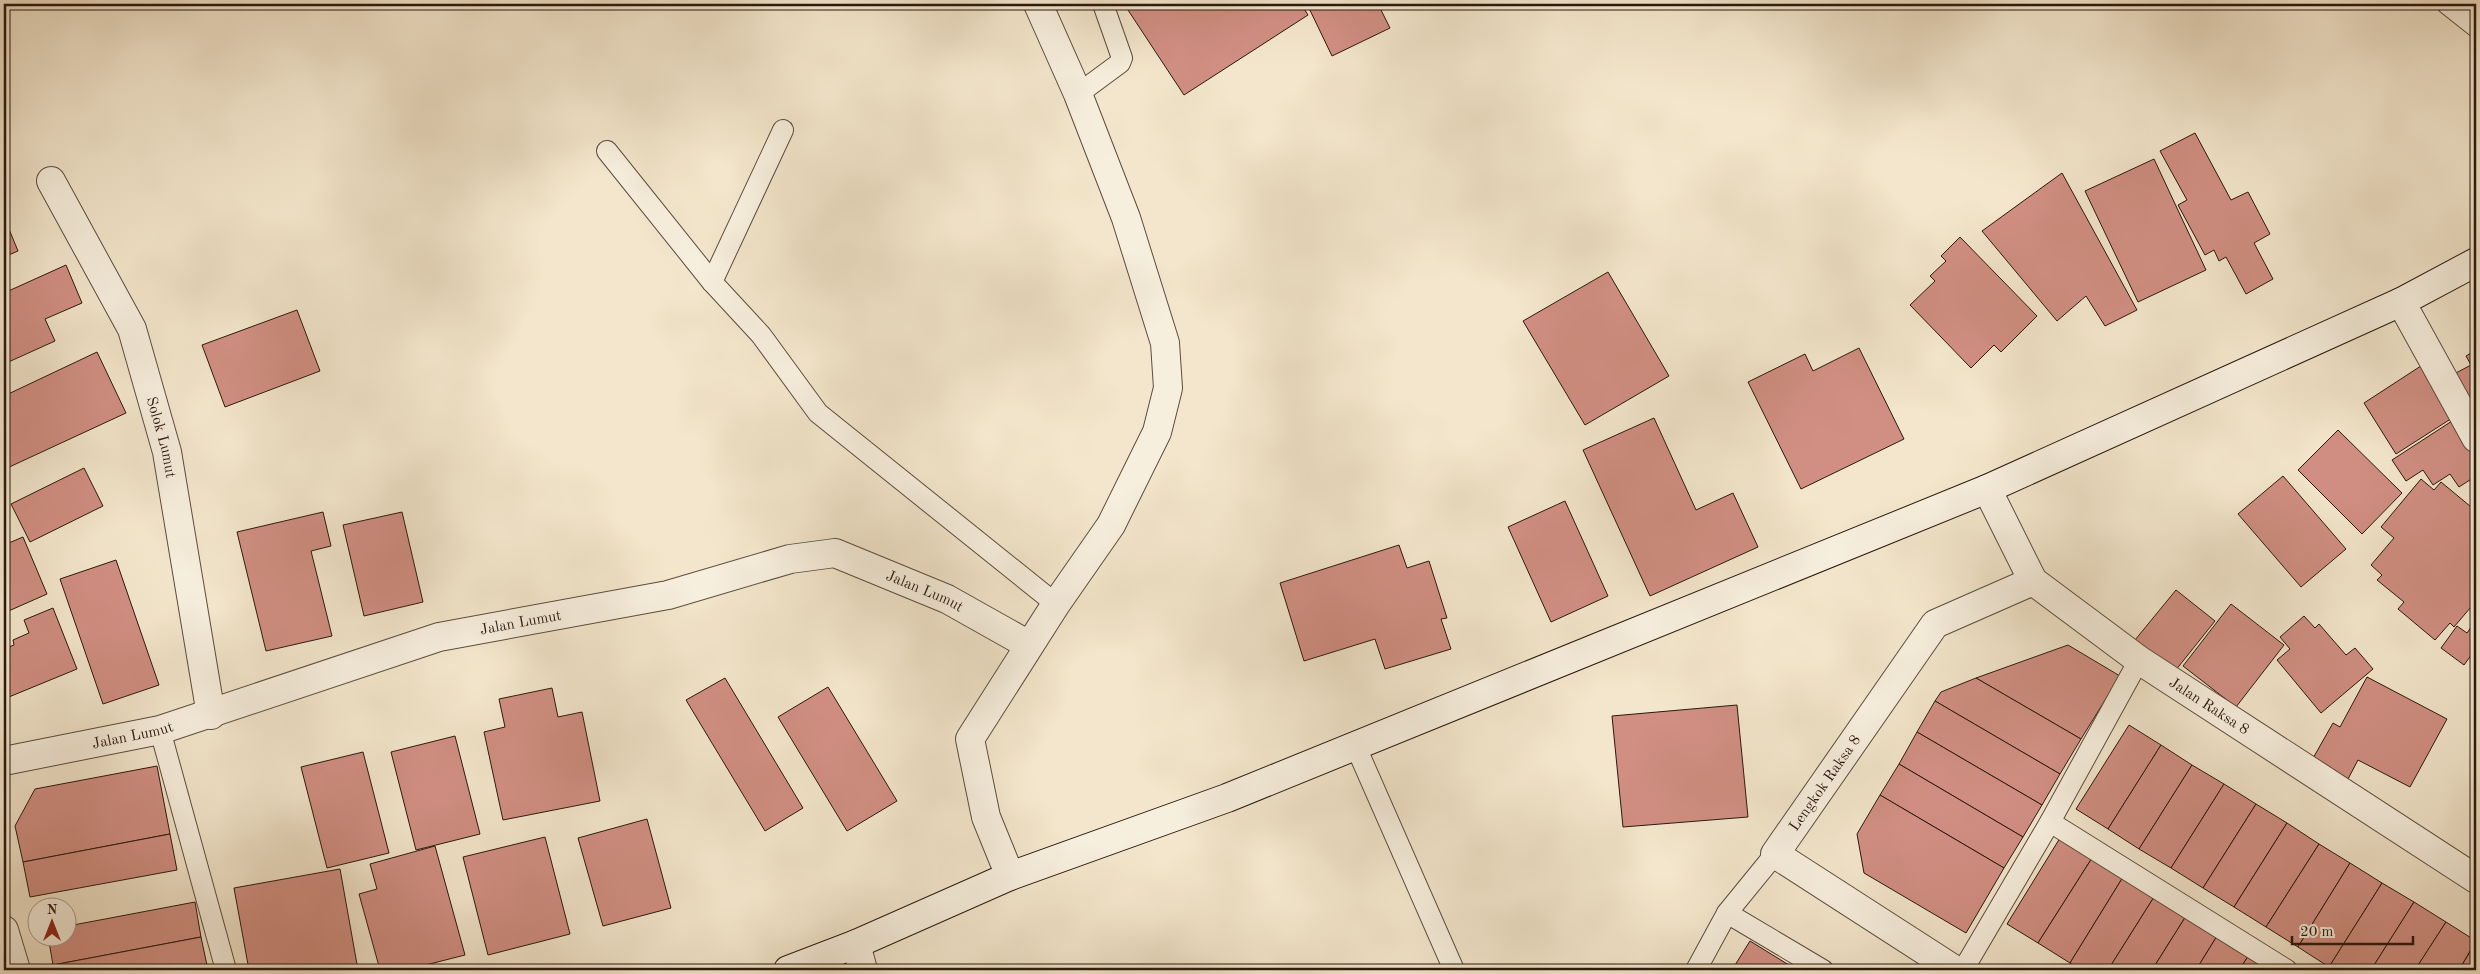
<svg xmlns="http://www.w3.org/2000/svg" width="2480" height="974" font-family="'Old Standard TT',serif">
  <style>
    .building { fill: #d18f83; stroke: #2b180d }
    .lines { fill: none; stroke-linecap: round; stroke-linejoin: round }
    .lane-casing { stroke: #5d4c3d; stroke-width: 22 }
    .street-casing { stroke: #5d4c3d; stroke-width: 30 }
    .secondary-casing { stroke: #2b180d; stroke-width: 30 }
    .lane { stroke: #f7efde; stroke-width: 20 }
    .street { stroke: #f7efde; stroke-width: 28 }
    .secondary { stroke: #f7efde; stroke-width: 28 }
    .labels { text-anchor: middle; stroke-width: 5; stroke-linejoin: round; paint-order: stroke }
    .street-label { font-size: 15px; fill: #2b180d; stroke: #f7efde }
  </style>
  <rect width="100%" height="100%" fill="#f3e6cc"/>
  <filter id="stains"><feTurbulence type="fractalNoise" baseFrequency=".004" numOctaves="4"/><feColorMatrix values="0 0 0 0 .2 0 0 0 0 .09 0 0 0 0 .02 0 0 0 .5 -.17"/></filter>
  <radialGradient id="worn" r=".72"><stop offset=".6" stop-color="#630" stop-opacity="0"/><stop offset="1" stop-color="#630" stop-opacity=".3"/></radialGradient>
  <g class="building">
    <polygon points="1124,4 1301,4 1308,15 1184,95"/>
    <polygon points="1307,4 1378,4 1390,28 1332,56"/>
    <polygon points="2195,133 2231,200 2248,192 2270,234 2254,243 2273,279 2246,294 2226,257 2219,261 2214,250 2205,255 2178,205 2187,200 2160,151"/>
    <polygon points="2154,159 2206,270 2138,302 2085,191"/>
    <polygon points="2062,173 2137,310 2105,326 2086,296 2057,321 1982,231"/>
    <polygon points="4,217 18,251 4,257"/>
    <polygon points="1960,237 2037,316 2001,352 1994,345 1971,368 1910,305 1935,281 1930,276 1946,261 1941,256"/>
    <polygon points="66,265 82,303 45,319 55,341 4,364 4,293"/>
    <polygon points="1608,272 1669,376 1585,425 1523,321"/>
    <polygon points="297,310 320,371 225,407 202,345"/>
    <polygon points="1859,348 1904,439 1801,489 1748,382 1805,354 1813,371"/>
    <polygon points="2476,350 2476,416 2454,374 2471,365 2466,356"/>
    <polygon points="97,352 126,413 5,469 4,396"/>
    <polygon points="2427,362 2460,413 2396,454 2364,403"/>
    <polygon points="1654,418 1696,510 1733,493 1758,547 1650,596 1583,450"/>
    <polygon points="2452,421 2476,457 2476,476 2459,487 2450,474 2433,485 2423,470 2406,481 2392,460"/>
    <polygon points="2338,430 2402,493 2362,534 2298,470"/>
    <polygon points="84,468 103,506 30,542 11,504"/>
    <polygon points="2283,476 2346,549 2301,587 2238,514"/>
    <polygon points="2421,479 2434,490 2441,482 2476,511 2476,601 2454,627 2450,623 2435,640 2398,609 2404,602 2377,580 2382,575 2371,565 2394,538 2381,527"/>
    <polygon points="1565,501 1608,596 1551,622 1508,527"/>
    <polygon points="323,512 331,546 311,551 332,636 266,651 237,532"/>
    <polygon points="402,512 423,602 364,616 343,525"/>
    <polygon points="23,537 47,594 4,613 4,545"/>
    <polygon points="1399,545 1407,568 1429,561 1447,618 1441,619 1451,649 1385,669 1375,639 1304,661 1280,583"/>
    <polygon points="116,560 159,685 103,704 60,579"/>
    <polygon points="2176,590 2215,621 2175,671 2135,640"/>
    <polygon points="2231,604 2284,645 2236,707 2183,666"/>
    <polygon points="53,608 77,669 4,699 4,649 14,645 13,640 29,633 24,620"/>
    <polygon points="2304,616 2315,628 2319,624 2346,655 2355,648 2373,669 2321,713 2277,660 2290,649 2280,637"/>
    <polygon points="2476,620 2476,651 2475,650 2464,665 2441,648 2457,626 2467,633"/>
    <polygon points="2068,645 2120,676 2081,739 1976,678"/>
    <polygon points="2367,677 2447,719 2410,787 2358,760 2348,779 2312,760 2333,723 2340,727"/>
    <polygon points="725,678 803,808 765,831 686,700"/>
    <polygon points="1976,678 2081,739 2060,774 1935,701 1941,692"/>
    <polygon points="828,687 897,801 847,831 778,717"/>
    <polygon points="552,688 558,717 582,712 600,801 503,820 484,732 505,727 499,699"/>
    <polygon points="1935,701 2060,774 2042,805 1917,732"/>
    <polygon points="1737,705 1748,817 1623,827 1612,716"/>
    <polygon points="2129,725 2161,745 2108,829 2076,809"/>
    <polygon points="1917,732 2042,805 2023,837 1899,764"/>
    <polygon points="455,736 480,834 416,850 391,752"/>
    <polygon points="2161,745 2192,765 2139,849 2108,829"/>
    <polygon points="363,752 389,853 327,868 301,767"/>
    <polygon points="1899,764 2023,837 2004,868 1880,795"/>
    <polygon points="2192,765 2224,784 2171,868 2139,849"/>
    <polygon points="157,766 170,834 23,862 15,826 35,789"/>
    <polygon points="2224,784 2256,804 2203,888 2171,868"/>
    <polygon points="1880,795 2004,868 1966,933 1864,873 1857,834"/>
    <polygon points="2256,804 2287,823 2234,907 2203,888"/>
    <polygon points="647,819 671,908 603,926 578,838"/>
    <polygon points="2287,823 2319,844 2266,927 2234,907"/>
    <polygon points="170,834 177,870 30,897 23,862"/>
    <polygon points="545,837 570,934 488,955 463,857"/>
    <polygon points="2060,838 2092,858 2038,943 2007,924"/>
    <polygon points="2319,844 2350,863 2298,947 2266,927"/>
    <polygon points="435,846 465,955 406,970 380,970 359,894 377,889 370,864"/>
    <polygon points="2092,858 2123,877 2070,963 2038,943"/>
    <polygon points="2350,863 2382,883 2329,967 2298,947"/>
    <polygon points="340,869 358,970 249,970 234,888"/>
    <polygon points="2123,877 2154,897 2108,970 2082,970 2070,963"/>
    <polygon points="2382,883 2414,902 2371,970 2335,970 2329,967"/>
    <polygon points="2154,897 2186,916 2152,970 2108,970"/>
    <polygon points="195,902 201,937 53,965 48,936 68,936 68,926"/>
    <polygon points="2414,902 2446,922 2415,970 2371,970"/>
    <polygon points="2186,916 2217,936 2196,970 2152,970"/>
    <polygon points="2446,922 2476,941 2459,970 2415,970"/>
    <polygon points="2217,936 2249,955 2239,970 2196,970"/>
    <polygon points="201,937 208,970 54,970 53,965"/>
    <polygon points="1750,941 1797,970 1732,970"/>
    <polygon points="2476,942 2476,970 2459,970"/>
    <polygon points="2249,955 2274,970 2239,970"/>
  </g>
  <g class="lines">
    <defs>
      <g id="lane">
        <polyline points="2447,4 2476,27"/>
        <polyline points="1078,94 1120,63 1122,58 1103,4"/>
        <polyline points="607,151 712,282 761,335 818,413 1056,604"/>
        <polyline points="712,282 783,130"/>
        <polyline points="160,730 226,970"/>
        <polyline points="1356,747 1454,970"/>
        <polyline points="2050,822 2287,970"/>
        <polyline points="1727,913 1823,970"/>
        <polyline points="1696,970 1727,913 1775,854"/>
        <polyline points="1963,970 2050,822 2139,660"/>
      </g>
      <g id="street">
        <path id="s1" d="M51,181L132,329L167,452L211,715"/>
        <polyline points="2401,302 2476,438"/>
        <path id="s2" d="M1987,489L2033,581L2139,660L2476,879"/>
        <path id="s3" d="M4,761L160,730L439,637L668,595L790,559L835,553L947,599L1029,645"/>
        <polyline points="1010,876 986,817 970,739 1056,604 1111,525 1157,432 1168,388 1165,343 1126,218 1078,94 1038,4"/>
        <polyline points="4,930 16,970"/>
        <polyline points="856,944 863,970"/>
        <path id="s4" d="M1955,970L1775,854L1935,624L2033,581"/>
      </g>
      <polyline id="secondary" points="788,970 856,944 1010,876 1227,798 1987,489 2401,302 2476,262"/>
    </defs>
    <use href="#lane" class="lane-casing"/>
    <use href="#street" class="street-casing"/>
    <use href="#secondary" class="secondary-casing"/>
    <use href="#lane" class="lane"/>
    <use href="#street" class="street"/>
    <use href="#secondary" class="secondary"/>
  </g>
  <g class="labels">
    <g class="street-label">
      <text dy="5" stroke="none"><textPath href="#s1" startOffset="281">Solok Lumut</textPath></text>
      <text dy="5" stroke="none"><textPath href="#s3" startOffset="956">Jalan Lumut</textPath></text>
      <text dy="5" stroke="none"><textPath href="#s3" startOffset="536">Jalan Lumut</textPath></text>
      <text dy="5" stroke="none"><textPath href="#s2" startOffset="319">Jalan Raksa 8</textPath></text>
      <text dy="5" stroke="none"><textPath href="#s3" startOffset="131">Jalan Lumut</textPath></text>
      <text dy="5" stroke="none"><textPath href="#s4" startOffset="301">Lengkok Raksa 8</textPath></text>
    </g>
  </g>
  <rect width="2480" height="974" fill="none" stroke="#f3e6cc" stroke-width="20"/>
  <rect x="5" y="5" width="2470" height="964" fill="none" stroke="#2b180d" stroke-width="2.5"/>
  <rect x="10" y="10" width="2460" height="954" fill="none" stroke="#2b180d"/>
  <g transform="translate(52 922)"><circle r="24" fill="#f7efde" stroke="#a5998a"/>
  <path d="M0-4L9 19L0 12L-9 19Z" fill="#8f2418"/>
  <text y="-8" font-size="14" font-weight="bold" text-anchor="middle" fill="#2b180d">N</text>
  </g>
  <path d="M2292 936v8h121v-8" fill="none" stroke="#2b180d" stroke-width="2.5"/>
  <text x="2300" y="936" font-size="15" fill="#2b180d" stroke="#f7efde" stroke-width="4" paint-order="stroke">20 m</text>
  <rect width="100%" height="100%" filter="url(#stains)"/>
  <rect width="100%" height="100%" fill="url(#worn)"/>
</svg>
